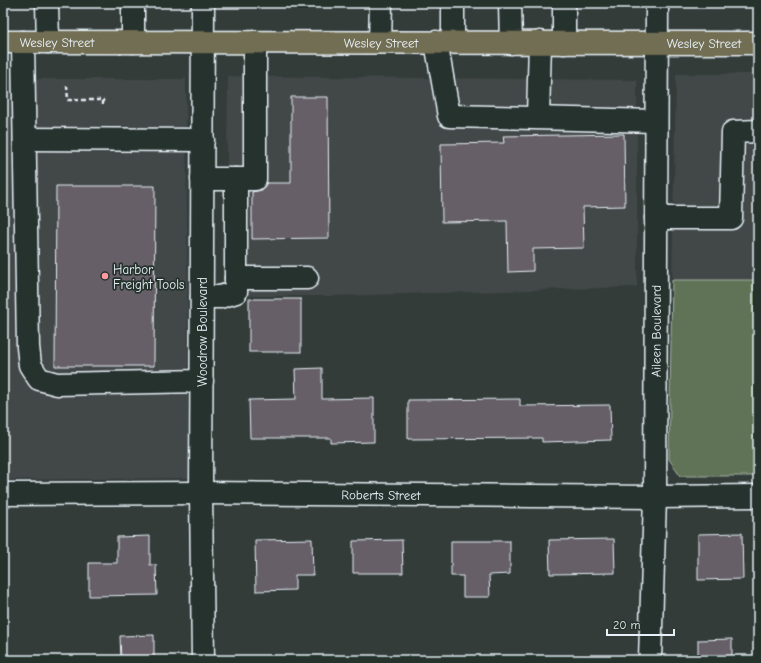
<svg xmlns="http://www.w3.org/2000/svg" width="761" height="663" font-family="'Comic Neue',sans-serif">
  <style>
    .built { fill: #424647 }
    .green { fill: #617356; stroke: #a4b2a7 }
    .building { fill: #665f67; stroke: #e8f1f8 }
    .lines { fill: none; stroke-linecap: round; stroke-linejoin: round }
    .minor-casing { stroke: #e8f1f8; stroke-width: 25 }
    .major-casing { stroke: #e8f1f8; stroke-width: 25 }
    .path { stroke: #e8f1f8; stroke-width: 2.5; stroke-dasharray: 4 3; stroke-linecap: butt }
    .minor { stroke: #26332d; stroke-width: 22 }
    .major { stroke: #726e52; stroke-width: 22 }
    .poi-dot { fill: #ff9aa2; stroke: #26332d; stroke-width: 1.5 }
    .labels { text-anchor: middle; stroke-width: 3.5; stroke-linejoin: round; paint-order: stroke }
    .street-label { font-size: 13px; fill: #e8f1f8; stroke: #26332d }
    .poi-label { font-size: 13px; fill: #e8f1f8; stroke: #26332d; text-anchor: start }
  </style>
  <rect width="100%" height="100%" fill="#333c39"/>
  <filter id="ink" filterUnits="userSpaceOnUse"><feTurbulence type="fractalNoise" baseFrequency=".025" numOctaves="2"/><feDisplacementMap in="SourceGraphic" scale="8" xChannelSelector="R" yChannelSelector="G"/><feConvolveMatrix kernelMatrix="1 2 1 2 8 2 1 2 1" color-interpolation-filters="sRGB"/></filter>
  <g filter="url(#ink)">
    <g class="built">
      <polygon points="676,74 758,74 758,280 672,280"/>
      <polygon points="228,76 637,80 637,287 336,296 225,296"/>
      <polygon points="3,79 186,79 189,478 3,480"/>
    </g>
    <polygon class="green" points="672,280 758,280 758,476 680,476 669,459"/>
    <g class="building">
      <polygon points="291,97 328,97 329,238 252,239 252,192 262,190 266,183 291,183"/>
      <polygon points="624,134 625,206 583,207 584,248 533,249 533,271 508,272 507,221 442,222 441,144 504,143 503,136"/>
      <polygon points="56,186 155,186 154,366 55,366"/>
      <rect x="249" y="299" width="52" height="53"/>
      <polygon points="322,368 322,399 374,398 374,442 331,443 331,438 250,438 249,400 296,399 295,369"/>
      <polygon points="520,399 520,406 610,405 611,440 542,442 542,438 408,439 408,400"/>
      <polygon points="742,533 743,579 698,580 698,534"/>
      <polygon points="150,536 150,565 156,565 157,595 89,596 89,563 117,563 117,537"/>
      <polygon points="312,539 313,575 295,575 295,590 256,591 255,540"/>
      <polygon points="614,539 615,573 550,574 549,540"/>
      <polygon points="402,540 403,573 353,573 353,541"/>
      <polygon points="451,541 510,541 510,574 489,575 490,597 463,597 463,576 451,576"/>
      <polygon points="154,635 154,660 121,660 120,636"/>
      <polygon points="732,639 732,660 698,660 698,640"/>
    </g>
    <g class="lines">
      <defs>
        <g id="minor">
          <polyline points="47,3 48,42"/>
          <polyline points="133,3 133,42"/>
          <polyline points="203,3 201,493 203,660"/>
          <polyline points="510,3 511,43"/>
          <polyline points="23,42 28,347 30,365 39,379 57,384 202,381"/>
          <polyline points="380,42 381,3"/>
          <polyline points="436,42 449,116 656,121"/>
          <polyline points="453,42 453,3"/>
          <polyline points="564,43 564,3"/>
          <polyline points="538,117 540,42"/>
          <polyline points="25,139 203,140"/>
          <polyline points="202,179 255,179 255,42"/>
          <polyline points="656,218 731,218 733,132 758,131"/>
          <polyline points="236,278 307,278"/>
          <polyline points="202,297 220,297 236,292 236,179"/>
          <path id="s1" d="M3,494L201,493L655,497L758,496"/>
          <path id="s2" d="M650,660L655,497L657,3"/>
        </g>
        <g id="major">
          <path id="s3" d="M3,42L758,43"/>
        </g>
      </defs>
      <use href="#minor" class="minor-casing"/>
      <use href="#major" class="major-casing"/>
      <polyline class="path" points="67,86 68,100 103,100 103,107"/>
      <use href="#minor" class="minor"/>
      <use href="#major" class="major"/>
    </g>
  </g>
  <circle class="poi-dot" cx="105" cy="276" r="4"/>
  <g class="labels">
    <g class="street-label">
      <text dy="5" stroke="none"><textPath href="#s3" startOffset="54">Wesley Street</textPath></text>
      <text dy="5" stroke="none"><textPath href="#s3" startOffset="378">Wesley Street</textPath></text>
      <text dy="5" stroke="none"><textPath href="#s3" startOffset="701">Wesley Street</textPath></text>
      <text transform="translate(202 332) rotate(-90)" y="5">Woodrow Boulevard</text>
      <text dy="5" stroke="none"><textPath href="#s2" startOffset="329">Aileen Boulevard</textPath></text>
      <text dy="5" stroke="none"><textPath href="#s1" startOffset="378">Roberts Street</textPath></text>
    </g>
    <g class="poi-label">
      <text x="113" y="274">Harbor<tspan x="113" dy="15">Freight Tools</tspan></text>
    </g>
  </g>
  <rect width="761" height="663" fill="none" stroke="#26332d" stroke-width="16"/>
  <rect x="8" y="8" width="745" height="647" fill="none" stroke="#e8f1f8" stroke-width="1.5" filter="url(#ink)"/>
  <path d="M607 629v6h67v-6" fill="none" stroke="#e8f1f8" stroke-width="2"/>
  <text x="613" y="629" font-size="12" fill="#e8f1f8" stroke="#26332d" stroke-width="3" paint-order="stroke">20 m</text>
</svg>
